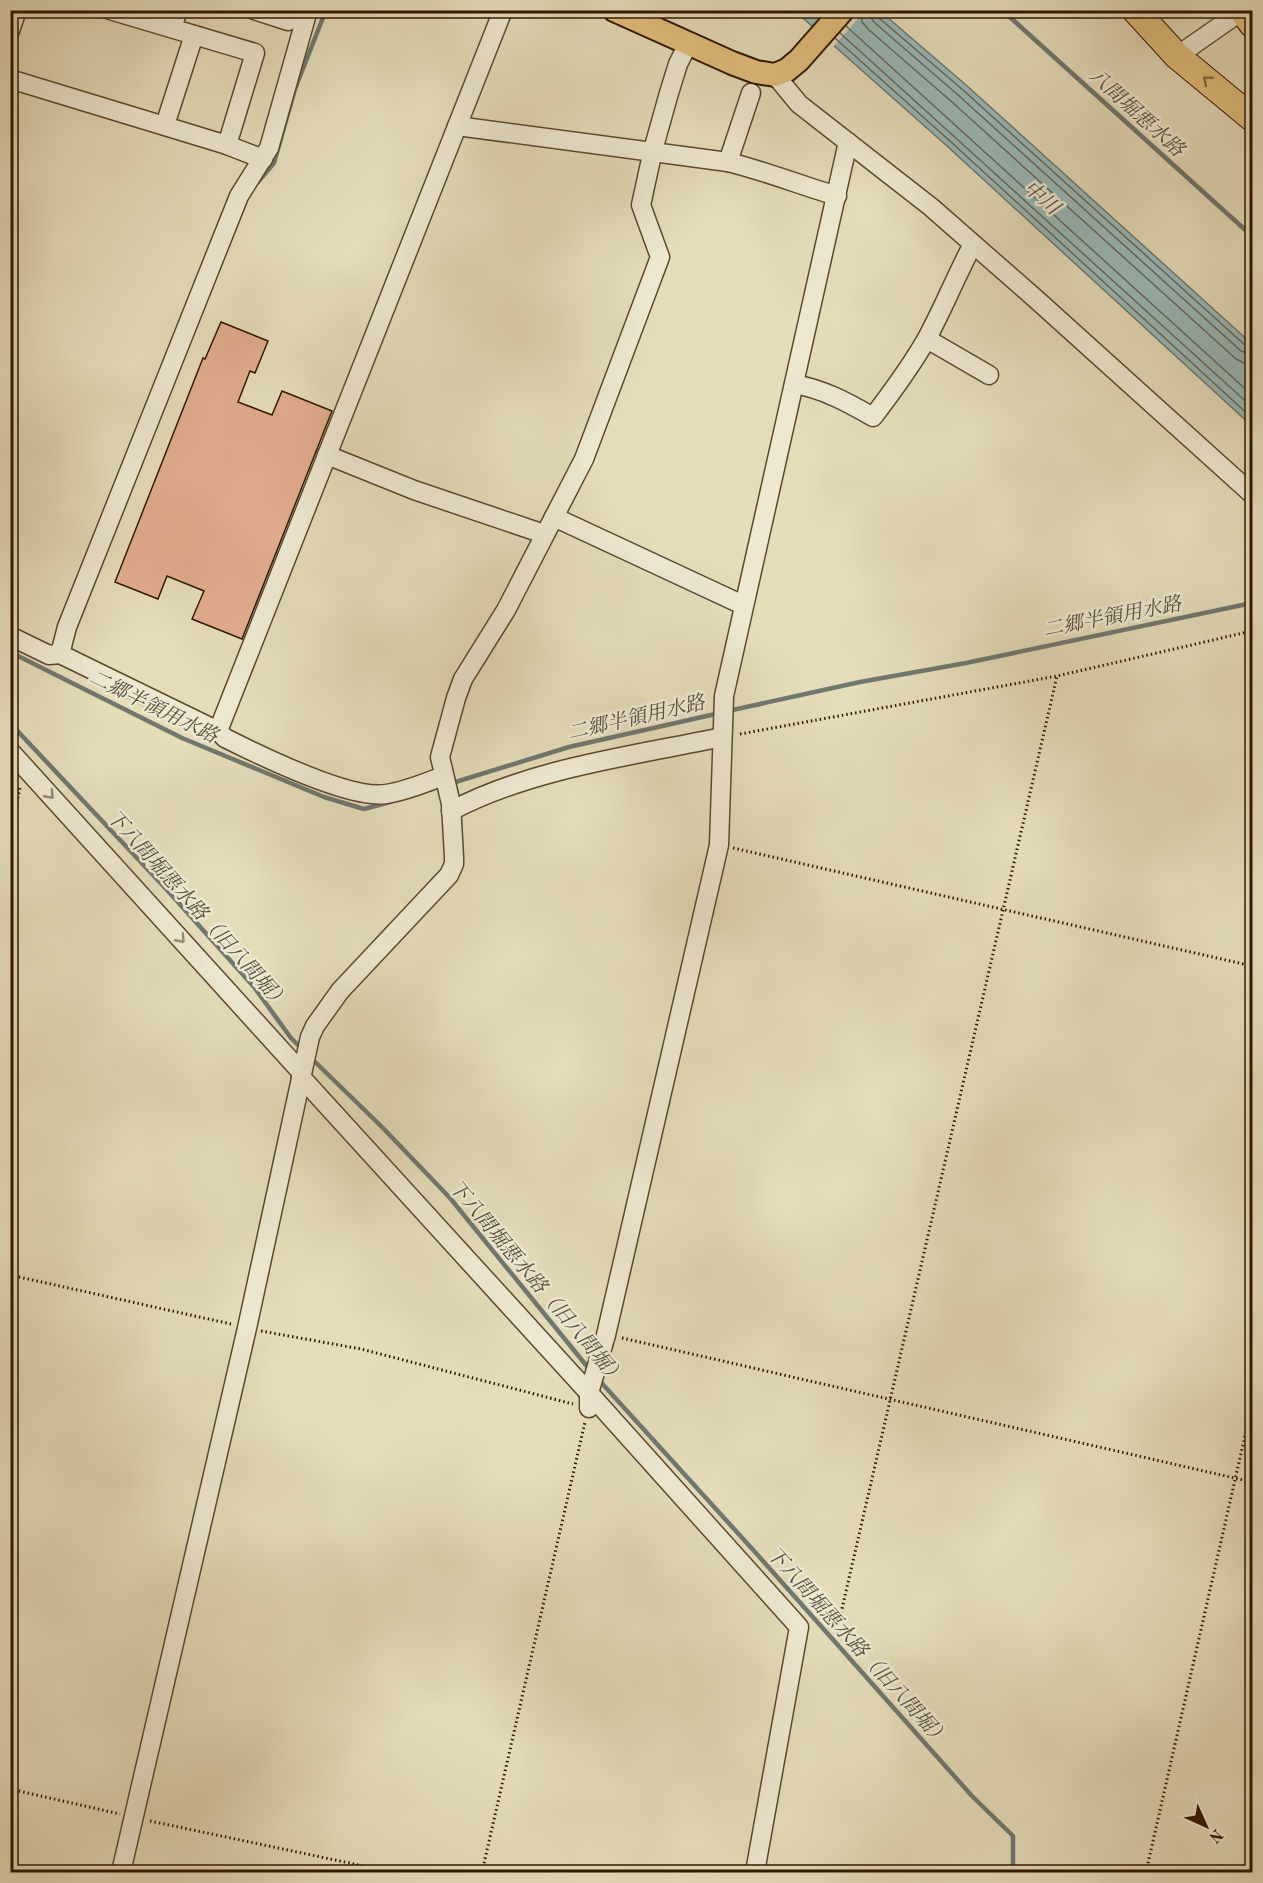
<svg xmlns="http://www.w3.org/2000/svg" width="1263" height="1883" font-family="'Old Standard TT','Noto Serif JP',serif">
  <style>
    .water { fill: #99b9b9; stroke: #6f786f; stroke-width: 1.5 }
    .pier { fill: #e5dcba }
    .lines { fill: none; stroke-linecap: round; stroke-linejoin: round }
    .shore { stroke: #64685c; stroke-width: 1.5 }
    .stream { stroke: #6f786f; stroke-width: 4.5 }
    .building { fill: #e1ac8e; stroke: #301700; stroke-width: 1.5 }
    .minor-casing { stroke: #5d482e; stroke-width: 21 }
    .major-casing { stroke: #301700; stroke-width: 26 }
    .highway-casing { stroke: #301700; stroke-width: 28 }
    .path { stroke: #301700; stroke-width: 3; stroke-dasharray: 1.5 3; stroke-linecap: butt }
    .minor { stroke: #eee8d2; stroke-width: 18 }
    .major { stroke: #e2be7d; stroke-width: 22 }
    .highway { stroke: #e2be7d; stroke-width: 26 }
    .oneway { stroke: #896a3e }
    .oneway2 { stroke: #988a74 }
    .labels { text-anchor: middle; stroke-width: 5; stroke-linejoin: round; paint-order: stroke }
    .water-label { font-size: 20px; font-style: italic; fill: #555041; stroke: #eee8d2 }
  </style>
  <rect width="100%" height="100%" fill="#e5dcba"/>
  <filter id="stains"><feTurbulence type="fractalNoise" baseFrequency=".00333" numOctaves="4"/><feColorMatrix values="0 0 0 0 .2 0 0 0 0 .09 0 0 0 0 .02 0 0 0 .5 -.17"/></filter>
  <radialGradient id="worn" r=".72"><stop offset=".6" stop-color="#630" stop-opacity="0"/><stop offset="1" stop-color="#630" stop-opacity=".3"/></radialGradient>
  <polygon class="water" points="795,11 880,11 966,85 1252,344 1252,426 947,146"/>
  <polygon class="pier" points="828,11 865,11 832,48 811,29"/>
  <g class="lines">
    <g class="shore">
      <polyline points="860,10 862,22 869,30 952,102 1236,359 1244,363 1252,364"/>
      <polyline points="869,10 871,18 875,23 958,95 1241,351 1252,355"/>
      <polyline points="877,10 879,18 963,90 1246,346 1252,348"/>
      <polyline points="846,26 1252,395"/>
      <polyline points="840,33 1252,407"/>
      <polyline points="835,38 951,142 1252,418"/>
    </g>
    <g class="stream">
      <polyline points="1002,10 1252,236"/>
      <polyline points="258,182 274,163 295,89 326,10"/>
      <polyline points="10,652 182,738 324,797 364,809 390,802"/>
      <polyline points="728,711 860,682 966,663 1252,603"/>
      <polyline points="10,723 168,891 254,987 291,1038 302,1049"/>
      <polyline points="449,784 569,747 720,713"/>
      <polyline points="310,1057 382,1127 450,1198 590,1370"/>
      <polyline points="598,1379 755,1552 972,1796 1013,1836 1013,1872"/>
    </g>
  </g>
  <polygon class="building" points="221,322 268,341 255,373 250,371 238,402 272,415 282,391 332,411 242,639 192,619 204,591 167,576 158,599 115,582 203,358 205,359"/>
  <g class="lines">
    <defs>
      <g id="minor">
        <polyline points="110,10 255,53 227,145"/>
        <polyline points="254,10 288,21"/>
        <polyline points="172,28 178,10"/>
        <polyline points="10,31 17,10"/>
        <polyline points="1177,56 1243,10"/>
        <polyline points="775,75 799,104 931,207 1037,300 1252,494"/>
        <polyline points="10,79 227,145 263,159"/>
        <polyline points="165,125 194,35"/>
        <path d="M457,126L728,162C765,171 800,185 837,196"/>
        <polyline points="728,162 751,93"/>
        <polyline points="927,339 989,375"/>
        <path d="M794,384C823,389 847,402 873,417C892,392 910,368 926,340C943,309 956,276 973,244"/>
        <polyline points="327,455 414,490 544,534"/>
        <polyline points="554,517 743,605"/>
        <polyline points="10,636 49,655 60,654 218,731 503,10"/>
        <polyline points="60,654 67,627 239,196 269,148 308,10"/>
        <path d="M218,731L225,738C259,755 350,800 386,794C406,791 425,783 443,776"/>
        <polyline points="10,751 302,1073"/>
        <path d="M451,811C532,768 633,756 722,737"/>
        <polyline points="301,1077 589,1393 799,1627 755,1872"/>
        <polyline points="589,1408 589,1393 606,1335 719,845 724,696 848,142"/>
        <polyline points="121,1872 247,1328 310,1037 315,1026 340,991 449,875 454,864 454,857 451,804 440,757 456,698 463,679 506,610 584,459 660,257 641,205 653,150 669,93 678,64 688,44"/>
      </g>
      <polyline id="major" points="614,10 732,63 756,72 775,75 787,70 799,60 843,10"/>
      <g id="highway">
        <polyline points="1135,10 1177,56 1252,118"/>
        <polyline points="1242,10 1252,24"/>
      </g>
    </defs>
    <use href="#minor" class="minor-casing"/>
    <use href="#major" class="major-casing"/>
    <use href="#highway" class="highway-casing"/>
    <g class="path">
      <polyline points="740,734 1057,676 1252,631"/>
      <polyline points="10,838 20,787"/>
      <polyline points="733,848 1252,966"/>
      <polyline points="10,1275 231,1324"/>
      <polyline points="261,1331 361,1349 573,1404"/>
      <polyline points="622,1338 1252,1482"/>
      <polyline points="841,1613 1057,676"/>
      <polyline points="10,1789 120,1814"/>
      <polyline points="150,1821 392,1872"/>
      <polyline points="482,1872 585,1422"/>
      <polyline points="1146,1872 1252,1405"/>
    </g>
    <use href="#minor" class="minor"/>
    <use href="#major" class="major"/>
    <use href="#highway" class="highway"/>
  </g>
  <defs><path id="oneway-chevron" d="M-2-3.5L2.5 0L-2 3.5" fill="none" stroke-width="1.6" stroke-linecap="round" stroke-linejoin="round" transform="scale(1.5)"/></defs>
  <use class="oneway" href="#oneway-chevron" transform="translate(1207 80) rotate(-141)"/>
  <g class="oneway2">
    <use href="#oneway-chevron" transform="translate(50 795) rotate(48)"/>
    <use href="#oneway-chevron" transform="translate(181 939) rotate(48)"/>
  </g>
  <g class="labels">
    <g class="water-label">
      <text transform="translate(1137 112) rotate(42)" y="7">八間堀悪水路</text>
      <text transform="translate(1042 197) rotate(41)" y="7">中川</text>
      <text transform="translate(1112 616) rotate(-11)" y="7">二郷半領用水路</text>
      <text transform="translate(154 706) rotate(26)" y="7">二郷半領用水路</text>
      <text transform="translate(636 717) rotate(-13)" y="7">二郷半領用水路</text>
      <text transform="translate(198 909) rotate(48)" y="7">下八間堀悪水路（旧八間堀）</text>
      <text transform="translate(537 1282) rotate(50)" y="7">下八間堀悪水路（旧八間堀）</text>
      <text transform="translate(858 1646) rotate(48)" y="7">下八間堀悪水路（旧八間堀）</text>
    </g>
  </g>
  <rect width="1263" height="1883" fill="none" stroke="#e5dcba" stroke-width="36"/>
  <rect x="12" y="12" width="1239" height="1859" fill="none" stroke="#301700" stroke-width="3"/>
  <rect x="18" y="18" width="1227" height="1847" fill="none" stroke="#301700" stroke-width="1.5"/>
  <g transform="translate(1206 1826) rotate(135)" stroke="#eee8d2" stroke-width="4.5" paint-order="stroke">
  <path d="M0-4.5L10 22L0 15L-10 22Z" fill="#301700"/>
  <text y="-9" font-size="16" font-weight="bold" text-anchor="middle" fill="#301700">N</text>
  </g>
  <rect width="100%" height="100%" filter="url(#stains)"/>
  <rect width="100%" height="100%" fill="url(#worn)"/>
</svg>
